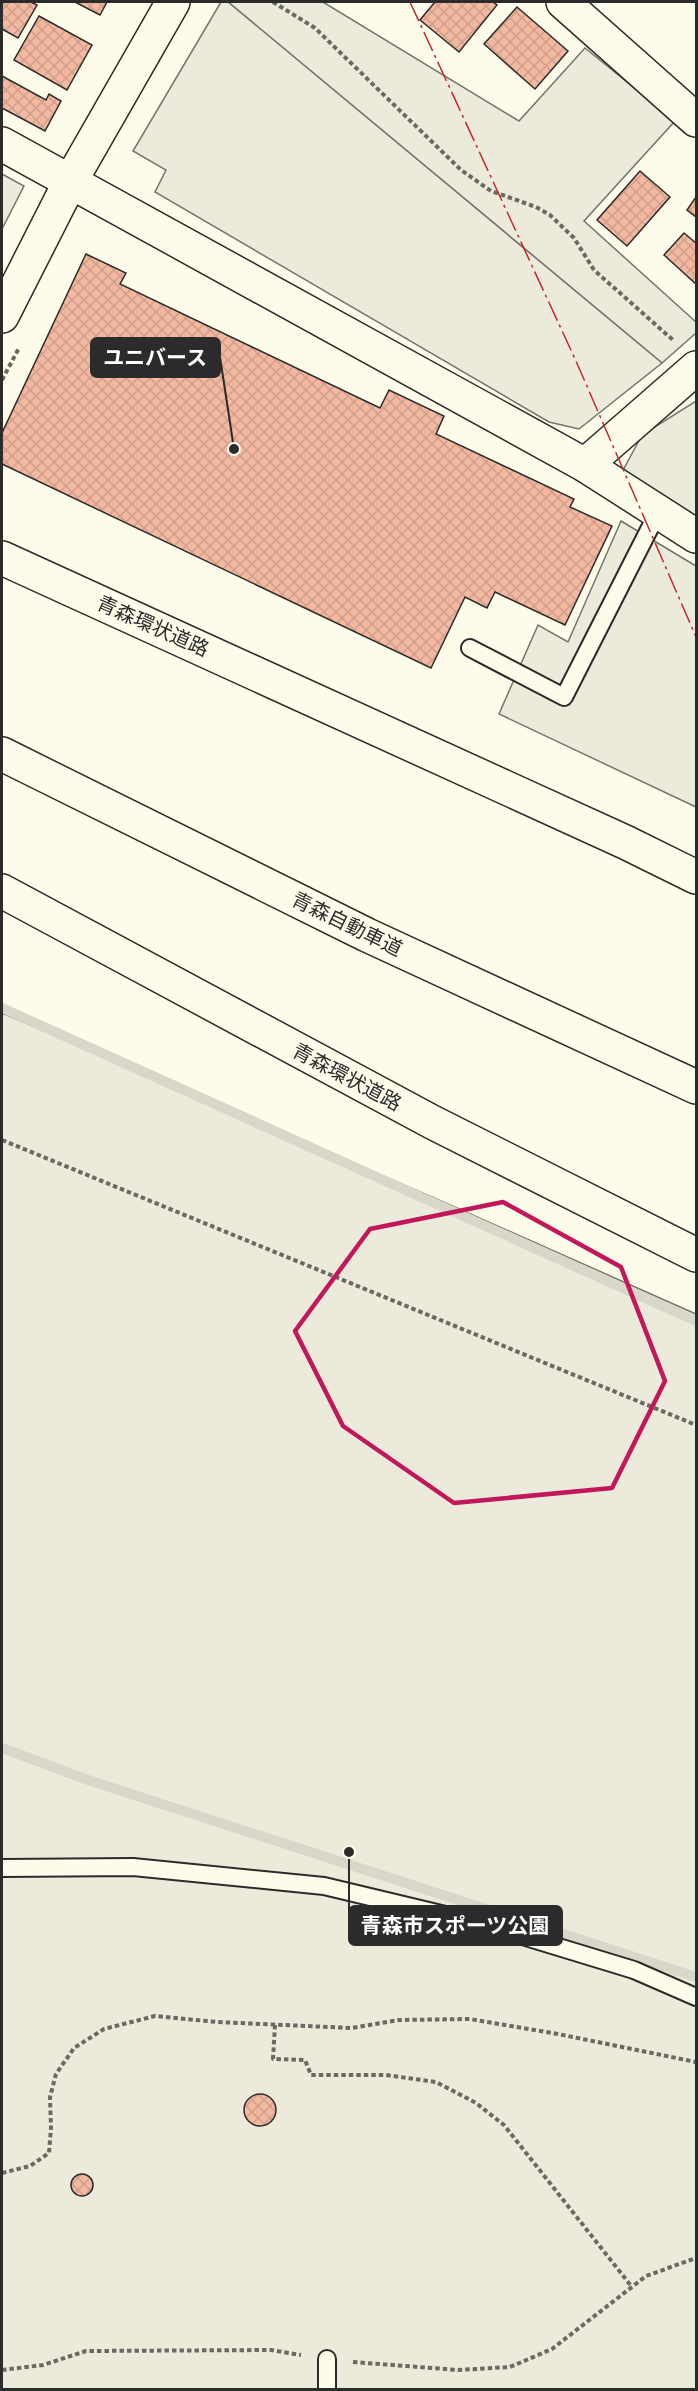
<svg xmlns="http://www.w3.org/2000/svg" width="698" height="2391" font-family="Cabin,'Noto Sans JP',sans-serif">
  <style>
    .green { fill: #ecebdb; stroke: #74746e; stroke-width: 1.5 }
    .parking { fill: #eceadb; stroke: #74746e; stroke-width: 1.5 }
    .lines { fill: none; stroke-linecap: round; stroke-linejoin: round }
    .stream { stroke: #d8d7c9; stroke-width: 10 }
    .building { fill: url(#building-cross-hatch); stroke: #2b2b2b; stroke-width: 1.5 }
    .service-casing { stroke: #2b2b2b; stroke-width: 20 }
    .minor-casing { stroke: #2b2b2b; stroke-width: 36 }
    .trunk-casing { stroke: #2b2b2b; stroke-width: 36 }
    .motorway-casing { stroke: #2b2b2b; stroke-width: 36 }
    .path { stroke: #6a6964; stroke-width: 4; stroke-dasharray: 4.5 3; stroke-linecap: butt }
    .service { stroke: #fdfbea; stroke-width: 16 }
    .minor { stroke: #fdfbea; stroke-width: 33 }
    .trunk { stroke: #fdfbea; stroke-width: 33 }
    .motorway { stroke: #fdfbea; stroke-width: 33 }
    .power { stroke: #c62828; stroke-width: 1.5; stroke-dasharray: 21 4.5 3 4.5; stroke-linecap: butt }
    .marked { fill: none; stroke: #c2185b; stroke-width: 4.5; stroke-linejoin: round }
    .labels { text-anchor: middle; stroke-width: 4.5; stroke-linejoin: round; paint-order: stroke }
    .street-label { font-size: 20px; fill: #2b2b2b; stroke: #fdfbea }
    .leader { fill: none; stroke: #2b2b2b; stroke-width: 2 }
    .callout-dot { fill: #2b2b2b; stroke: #fdfbea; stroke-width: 2 }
    .callout { fill: #2b2b2b; stroke: #2b2b2b; stroke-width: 2 }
    .callout-label { font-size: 21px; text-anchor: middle; font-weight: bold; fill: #fff }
  </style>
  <defs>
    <pattern id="building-cross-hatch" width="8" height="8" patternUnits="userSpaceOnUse" patternTransform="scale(1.5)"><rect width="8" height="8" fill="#f2b8a0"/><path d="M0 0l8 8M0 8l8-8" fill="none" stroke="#d09e8a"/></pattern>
  </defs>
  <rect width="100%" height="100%" fill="#fdfbea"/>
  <g class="green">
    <polygon points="228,2 323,2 519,121 585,48 675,121 584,221 696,322 696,333 662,363"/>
    <polygon points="2,1013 432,1197 696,1314 696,2389 2,2389"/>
  </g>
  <g class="parking">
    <polygon points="221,2 228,2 662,363 579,429 549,422 155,192 166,170 133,151"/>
    <polygon points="2,174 24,186 2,229"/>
    <polygon points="696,401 696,518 621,474 642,435"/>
    <polygon points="621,521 696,566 696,807 499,714 538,625 568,642"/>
  </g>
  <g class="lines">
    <g class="stream">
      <polyline points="2,1008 696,1321"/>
      <polyline points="2,1748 88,1780 696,1977"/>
    </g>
  </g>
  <g class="building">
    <polygon points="2,2 31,2 37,5 18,38 2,29"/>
    <polygon points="75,2 107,2 100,15"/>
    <polygon points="435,2 493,2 497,5 459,52 420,20"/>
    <polygon points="517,7 568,51 535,89 484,44"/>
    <polygon points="39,16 92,45 67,90 14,60"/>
    <polygon points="2,76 46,100 49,94 61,101 45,131 2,108"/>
    <polygon points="640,171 670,197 627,246 597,220"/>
    <polygon points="696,197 696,217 687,210"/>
    <polygon points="684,233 696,243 696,284 664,255"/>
    <polygon points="86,254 126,273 120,284 380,408 389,390 444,416 436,434 574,499 570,507 612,526 565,625 495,592 487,608 465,597 431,668 2,464 2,433"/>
    <circle cx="260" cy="2110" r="16"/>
    <circle cx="82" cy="2185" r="11"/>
  </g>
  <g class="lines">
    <defs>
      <g id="service">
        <polyline points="470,648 564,697 658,512"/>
        <polyline points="2,1868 133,1867 324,1886 483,1924 634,1970 696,1997"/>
        <polyline points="327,2359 327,2390"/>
      </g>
      <g id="minor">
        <polyline points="563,2 696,120"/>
        <polyline points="2,144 585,465 696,536"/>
        <polyline points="2,316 70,182 173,2"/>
        <polyline points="585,465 696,368"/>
      </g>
      <g id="trunk">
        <polyline points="2,558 625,842 696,877"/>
        <polyline points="2,891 432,1122 696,1255"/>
      </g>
      <polyline id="motorway" points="2,754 367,935 696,1087"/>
    </defs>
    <use href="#service" class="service-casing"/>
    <use href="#minor" class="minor-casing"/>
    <use href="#trunk" class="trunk-casing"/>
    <use href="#motorway" class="motorway-casing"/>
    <g class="path">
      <polyline points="273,2 315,28 461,170 491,191 536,207 550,215 574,238 594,270 673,340"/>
      <polyline points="2,380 19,348"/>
      <polyline points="2,1140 696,1425"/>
      <polyline points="275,2025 273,2059 305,2060 311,2075 386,2075 436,2082 476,2103 504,2125 632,2287"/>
      <polyline points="2,2173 30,2166 49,2153 51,2128 50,2097 56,2074 74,2048 104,2029 155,2016 217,2022 351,2028 399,2020 470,2019 558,2034 696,2062"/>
      <polyline points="353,2362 458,2370 510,2367 552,2349 646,2276 696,2258"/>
      <polyline points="2,2370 43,2365 86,2351 271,2350 301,2355"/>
    </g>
    <use href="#service" class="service"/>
    <use href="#minor" class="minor"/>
    <use href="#trunk" class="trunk"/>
    <use href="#motorway" class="motorway"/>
    <polyline class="power" points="410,2 576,361 696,637"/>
  </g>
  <path class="marked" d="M503,1202L621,1267L665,1381L612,1488L454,1503L343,1426L295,1331L370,1229Z"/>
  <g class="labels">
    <g class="street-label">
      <text transform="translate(153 626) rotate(24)" y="7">青森環状道路</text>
      <text transform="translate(347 924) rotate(26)" y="7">青森自動車道</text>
      <text transform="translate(347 1077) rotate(28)" y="7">青森環状道路</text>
    </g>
  </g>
  <path class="leader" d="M234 449L220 357M349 1852L349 1925"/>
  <g class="callout-dot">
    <circle cx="234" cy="449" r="6"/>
    <circle cx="349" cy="1852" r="6"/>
  </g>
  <g class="callout">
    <rect x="91" y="338" width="129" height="39" rx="6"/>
    <rect x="349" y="1906" width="213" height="39" rx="6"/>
  </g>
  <g class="callout-label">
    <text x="155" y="365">ユニバース</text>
    <text x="455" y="1933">青森市スポーツ公園</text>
  </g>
  <rect width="698" height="2391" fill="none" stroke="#2b2b2b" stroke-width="6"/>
</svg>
